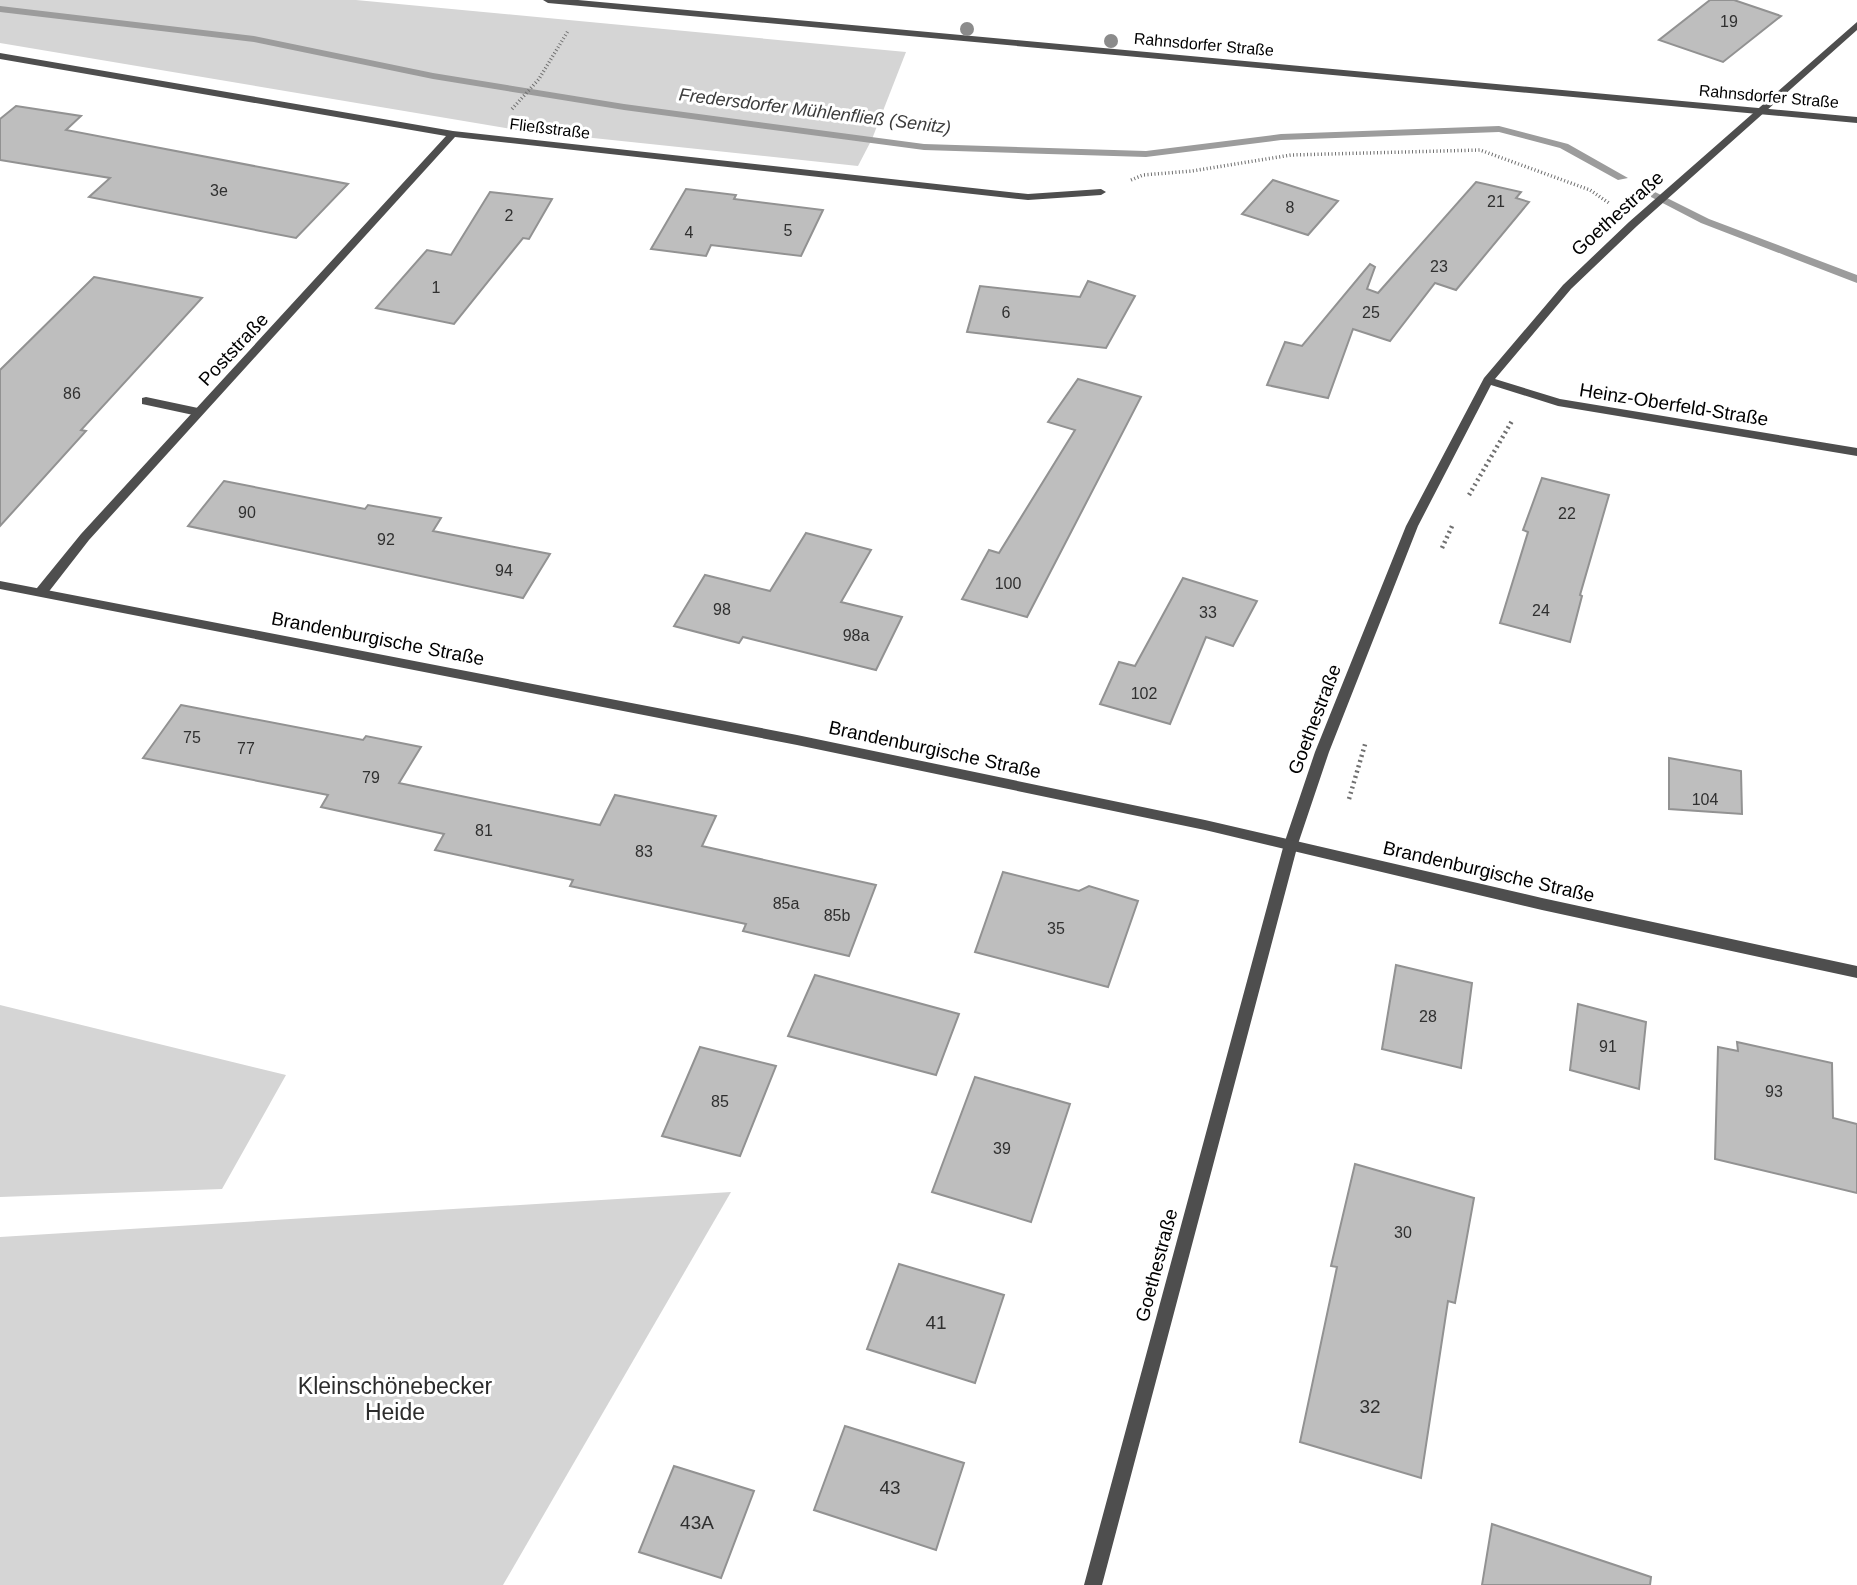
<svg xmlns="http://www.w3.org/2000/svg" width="1857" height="1585" font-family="Arial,sans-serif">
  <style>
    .green { fill: #d5d5d5 }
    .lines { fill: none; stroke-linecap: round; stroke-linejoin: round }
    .stream { fill: #9c9c9c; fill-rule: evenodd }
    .building { fill: #bebebe; stroke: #929292; stroke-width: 2 }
    .path-far1 { stroke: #707070; stroke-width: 3.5; stroke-dasharray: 1 2.5; stroke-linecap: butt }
    .path { stroke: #707070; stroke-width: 4.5; stroke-dasharray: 2 3.5; stroke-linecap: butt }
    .service { fill: #4e4e4e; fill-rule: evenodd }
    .minor { fill: #4e4e4e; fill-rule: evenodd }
    .tertiary { fill: #4e4e4e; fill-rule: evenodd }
    .tree { fill: #8b8b8b }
    .labels { text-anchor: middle; stroke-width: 6; stroke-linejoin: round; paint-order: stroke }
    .number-label { font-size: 16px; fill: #303030 }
    .far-street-label { font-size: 16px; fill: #000; stroke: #fff }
    .far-water-label { font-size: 18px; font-style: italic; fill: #3d3d3d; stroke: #fff }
    .street-label { font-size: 19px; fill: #000; stroke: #fff }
    .near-number-label { font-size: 19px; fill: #303030 }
    .near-park-label { font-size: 23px; fill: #2c2c2c; stroke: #fff }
  </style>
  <rect width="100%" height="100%" fill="#fff"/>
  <g class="green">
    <polygon points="0,0 356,0 906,52 872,139 858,166 517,130 0,43"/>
    <polygon points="0,1005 286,1075 222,1189 0,1197"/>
    <polygon points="731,1192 503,1585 0,1585 0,1237"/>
  </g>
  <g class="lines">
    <g class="stream">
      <polygon points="0,6 254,36 433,73 624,104 924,144 1146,151 1281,134 1499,126 1568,144 1628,178 1618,180 1560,148 1499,132 1281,140 1146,157 924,150 624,110 433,79 254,42 0,12"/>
      <polygon points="1655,192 1709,219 1857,275 1857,283 1701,223 1651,197 1651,193"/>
    </g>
  </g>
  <g class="building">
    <polygon points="1710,0 1734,0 1781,16 1723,62 1659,40"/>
    <polygon points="16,106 81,116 66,130 348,184 296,238 89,197 110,178 0,160 0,119"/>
    <polygon points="1273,180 1338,201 1308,235 1242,214"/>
    <polygon points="1476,182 1521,192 1516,198 1529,202 1456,290 1435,283 1390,341 1353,329 1328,398 1267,385 1285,342 1302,346 1370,264 1375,267 1367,289 1378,293"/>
    <polygon points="686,189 736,195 734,199 823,210 801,256 711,245 706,256 651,249"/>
    <polygon points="490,192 552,199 529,239 523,238 454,324 376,308 427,250 451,255"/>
    <polygon points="94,277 202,298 81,430 86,431 0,526 0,370"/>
    <polygon points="1088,281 1135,296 1106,348 967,332 980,286 1080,297"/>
    <polygon points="1078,379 1141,397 1027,617 962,599 989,550 999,553 1075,430 1048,422"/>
    <polygon points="1542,478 1609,495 1580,595 1582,596 1570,642 1500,623 1528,532 1523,530"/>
    <polygon points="224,481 365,509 368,505 441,518 433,531 550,554 523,598 188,526"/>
    <polygon points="806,533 871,550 841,602 902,617 876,670 743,637 739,643 674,626 705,575 770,591"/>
    <polygon points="1183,578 1257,601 1233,646 1206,637 1170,724 1100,704 1119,662 1135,666"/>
    <polygon points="181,705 363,740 366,736 421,747 399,783 600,825 615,795 716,816 702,846 876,885 849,956 743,931 746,924 570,886 573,880 435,850 444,834 321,807 328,795 143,758"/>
    <polygon points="1669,758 1741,771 1742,814 1669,809"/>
    <polygon points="1003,872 1079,891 1089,886 1138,901 1108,987 975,952"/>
    <polygon points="1396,965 1472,983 1461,1068 1382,1049"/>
    <polygon points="815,975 959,1014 936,1075 788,1036"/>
    <polygon points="1578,1004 1646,1022 1639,1089 1570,1070"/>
    <polygon points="1737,1042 1832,1063 1833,1118 1857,1124 1857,1193 1715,1159 1718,1047 1738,1051"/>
    <polygon points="700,1047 776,1066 740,1156 662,1136"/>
    <polygon points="975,1077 1070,1104 1031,1222 932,1192"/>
    <polygon points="1355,1164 1474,1198 1455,1303 1448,1301 1421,1478 1300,1442 1337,1267 1331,1266"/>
    <polygon points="899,1264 1004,1295 975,1383 867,1349"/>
    <polygon points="845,1426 964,1463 936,1550 814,1510"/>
    <polygon points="674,1466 754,1491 721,1578 639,1552"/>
    <polygon points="1492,1524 1651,1577 1650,1585 1482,1585"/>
  </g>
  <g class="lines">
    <g class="path-far1">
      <polyline points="512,109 539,79 568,31"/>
      <polyline points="1131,180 1143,175 1192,171 1291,155 1480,150 1590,190 1609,203"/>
    </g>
    <g class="path">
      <polyline points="1469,495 1512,421"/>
      <polyline points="1442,548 1453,524"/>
      <polyline points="1349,799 1366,741"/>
    </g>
    <polygon class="service" points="146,397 198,408 204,412 198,416 142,404 142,398"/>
    <g class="minor">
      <polygon points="1857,22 1857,30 1637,226 1571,289 1495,379 1560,399 1857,448 1857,456 1558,406 1491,385 1418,526 1329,752 1298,844 1102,1585 1084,1585 1284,844 1315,752 1406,526 1484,378 1563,285 1629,222"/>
      <polygon points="0,53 453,131 1028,194 1101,189 1106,192 1101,195 1028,200 455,137 89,540 47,594 37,594 36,591 37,588 81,534 446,136 0,59"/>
    </g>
    <g class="tertiary">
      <polygon points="543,0 578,0 1857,117 1857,123 548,3"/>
      <polygon points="0,581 797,735 1205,820 1542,898 1857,966 1857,978 1542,910 1205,830 797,745 0,589"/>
    </g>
  </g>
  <g class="tree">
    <circle cx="967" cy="29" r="7"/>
    <circle cx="1111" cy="41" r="7"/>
  </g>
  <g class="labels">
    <g class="number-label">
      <text x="1729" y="27">19</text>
      <text x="219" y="196">3e</text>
      <text x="1496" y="207">21</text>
      <text x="1290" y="213">8</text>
      <text x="509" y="221">2</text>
      <text x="788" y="236">5</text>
      <text x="689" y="238">4</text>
      <text x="1439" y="272">23</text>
      <text x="436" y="293">1</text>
      <text x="1006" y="318">6</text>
      <text x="1371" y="318">25</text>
      <text x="72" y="399">86</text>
      <text x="247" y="518">90</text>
      <text x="1567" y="519">22</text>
      <text x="386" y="545">92</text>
      <text x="504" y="576">94</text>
      <text x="1008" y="589">100</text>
      <text x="722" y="615">98</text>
      <text x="1541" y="616">24</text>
      <text x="1208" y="618">33</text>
      <text x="856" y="641">98a</text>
      <text x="1144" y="699">102</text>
      <text x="192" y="743">75</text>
      <text x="246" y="754">77</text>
      <text x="371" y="783">79</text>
      <text x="1705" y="805">104</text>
      <text x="484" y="836">81</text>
      <text x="644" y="857">83</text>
      <text x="786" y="909">85a</text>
      <text x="837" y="921">85b</text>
      <text x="1056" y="934">35</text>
      <text x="1428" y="1022">28</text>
      <text x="1608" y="1052">91</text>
      <text x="1774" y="1097">93</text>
      <text x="720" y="1107">85</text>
      <text x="1002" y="1154">39</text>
      <text x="1403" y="1238">30</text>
    </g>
    <g class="far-street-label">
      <text transform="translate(1204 44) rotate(5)" y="6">Rahnsdorfer Straße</text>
      <text transform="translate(1769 96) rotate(5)" y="6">Rahnsdorfer Straße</text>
      <text transform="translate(550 128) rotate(7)" y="6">Fließstraße</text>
    </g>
    <g class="far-water-label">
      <text transform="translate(815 111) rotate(7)" y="6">Fredersdorfer Mühlenfließ (Senitz)</text>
    </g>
    <g class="street-label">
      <text transform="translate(1617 213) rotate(-42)" y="7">Goethestraße</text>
      <text transform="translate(233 349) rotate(-47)" y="7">Poststraße</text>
      <text transform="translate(1674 404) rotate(9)" y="7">Heinz-Oberfeld-Straße</text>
      <text transform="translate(378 638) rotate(11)" y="7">Brandenburgische Straße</text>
      <text transform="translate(1314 719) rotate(-69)" y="7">Goethestraße</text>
      <text transform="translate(935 749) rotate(12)" y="7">Brandenburgische Straße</text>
      <text transform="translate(1489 871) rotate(13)" y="7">Brandenburgische Straße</text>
      <text transform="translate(1156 1265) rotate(-75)" y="7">Goethestraße</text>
    </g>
    <g class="near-number-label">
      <text x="936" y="1329">41</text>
      <text x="1370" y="1413">32</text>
      <text x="890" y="1494">43</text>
      <text x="697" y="1529">43A</text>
    </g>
    <g class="near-park-label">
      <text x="395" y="1394">Kleinschönebecker<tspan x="395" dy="26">Heide</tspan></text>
    </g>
  </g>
</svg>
